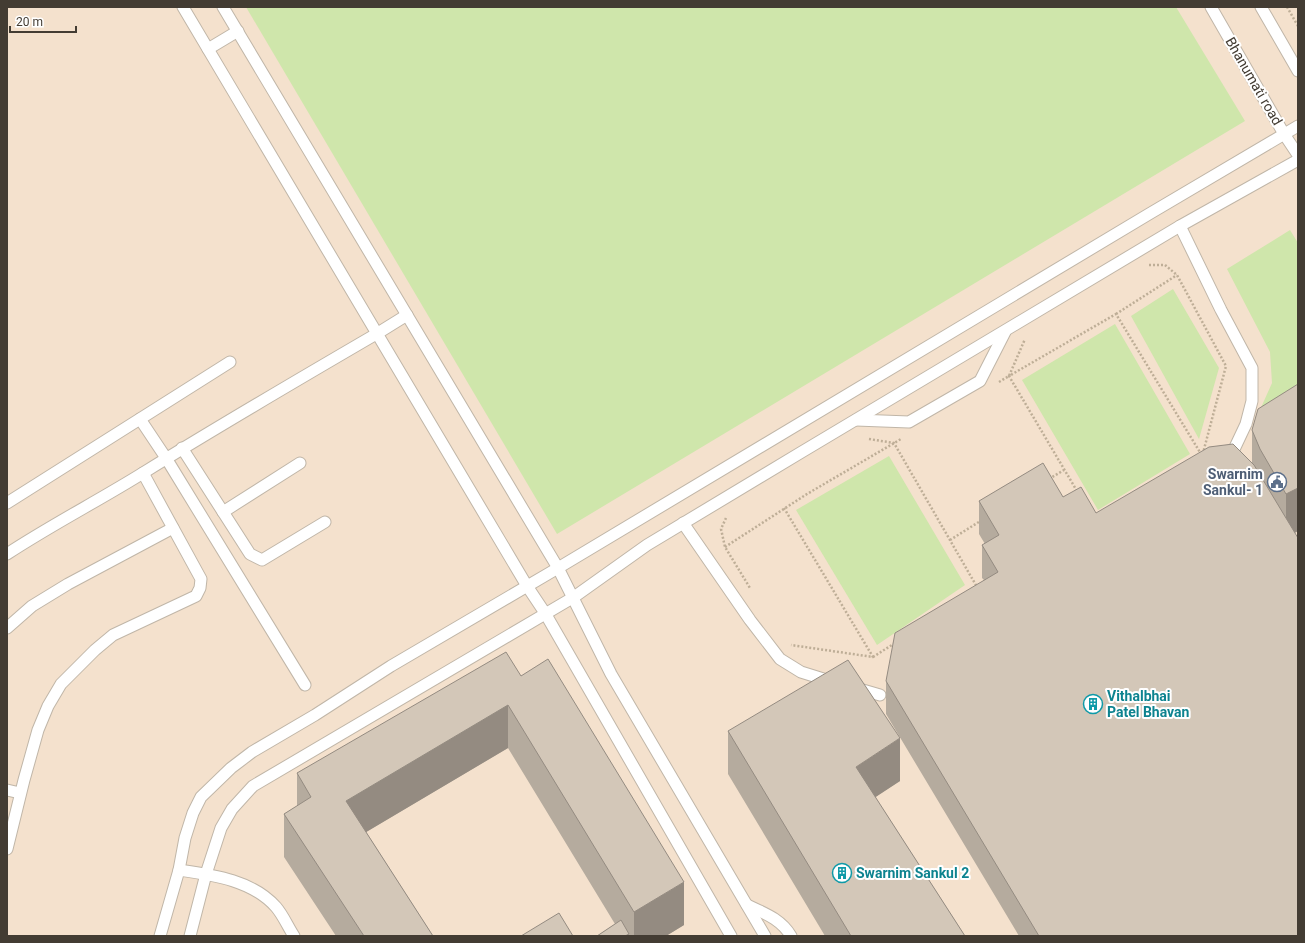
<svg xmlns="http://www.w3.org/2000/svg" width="1305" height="943" font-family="Roboto,sans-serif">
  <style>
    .commercial { fill: #f4e1cd }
    .green { fill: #cfe6ab }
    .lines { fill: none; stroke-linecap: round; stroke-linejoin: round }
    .lane-casing { stroke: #c0b6a8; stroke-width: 13 }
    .path { stroke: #beae97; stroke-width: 2.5; stroke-dasharray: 2 2; stroke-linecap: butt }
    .lane { stroke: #fff; stroke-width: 11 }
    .wall { fill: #b5ab9e }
    .shaded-wall { fill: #948b81 }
    .building { fill: #d3c7b8; stroke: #948b81 }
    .labels { text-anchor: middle; stroke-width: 4; stroke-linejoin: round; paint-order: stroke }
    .street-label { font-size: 14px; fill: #433c33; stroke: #fff }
    .service-label { font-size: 14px; font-weight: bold; fill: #4e5e75; stroke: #fff; text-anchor: end }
    .culture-label { font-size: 14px; font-weight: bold; fill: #0d838f; stroke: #fff; text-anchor: start }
  </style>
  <rect width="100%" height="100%" fill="#f1ece3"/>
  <rect class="commercial" x="7" y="7" width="1291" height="929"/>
  <g class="green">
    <polygon points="246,7 1176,7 1245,121 557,534"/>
    <polygon points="1290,230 1298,243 1298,389 1259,412 1272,383 1270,352 1227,269"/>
    <polygon points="1173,289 1219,368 1199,439 1131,316"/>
    <polygon points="1115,324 1190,454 1098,510 1022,380"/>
    <polygon points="889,456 965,585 877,645 796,510"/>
  </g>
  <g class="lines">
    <defs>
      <g id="lane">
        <polyline points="183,7 527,586 545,613 731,936"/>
        <polyline points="223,7 558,568 611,674 765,936"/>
        <polyline points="1211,7 1284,134 1298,155"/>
        <polyline points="1261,7 1298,71"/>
        <polyline points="208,49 238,31"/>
        <polyline points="1180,226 1221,310 1252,368 1252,401 1246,424 1229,460"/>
        <polyline points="140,419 166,458 305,685"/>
        <polyline points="856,420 909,422 980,381 1005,332"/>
        <polyline points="182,448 250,554 262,560 325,522"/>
        <polyline points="7,503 230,362"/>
        <polyline points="223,512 300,463"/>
        <polyline points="683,523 750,620 780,659 801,672 833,682"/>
        <path d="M7,554C51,525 98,501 143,473C220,425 299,379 378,333L407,315"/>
        <polyline points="7,628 32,606 68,584 173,528"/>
        <polyline points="856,688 880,695"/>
        <polyline points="7,790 20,793"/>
        <polyline points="7,849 24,780 38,730 48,706 61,684 95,650 113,635 196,596 200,588 201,579 143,473"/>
        <path d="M179,870C213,875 252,880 276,907C283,915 288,927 294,936"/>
        <path d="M747,905C764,913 781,919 791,936"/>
        <polyline points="160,936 179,870 185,838 193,813 201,797 231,768 252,752 315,715 391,666 558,568 1149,214 1298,126"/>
        <polyline points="190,936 206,874 221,828 232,809 253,786 574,597 647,545 800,453 1180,226 1298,160"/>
      </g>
    </defs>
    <use href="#lane" class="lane-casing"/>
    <g class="path">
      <polyline points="1287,7 1298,26"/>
      <polyline points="1149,265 1165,265 1177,275 1226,366 1203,453"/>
      <polyline points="1116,314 1177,275"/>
      <polyline points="999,382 1009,376 1025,339"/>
      <polyline points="869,439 894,443 977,587"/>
      <polyline points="1049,479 1064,470"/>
      <polyline points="1077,491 1009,376 1116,314 1201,454"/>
      <polyline points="784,508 873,657 791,645"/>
      <polyline points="726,518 721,529 725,547 750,588"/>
      <polyline points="950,540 982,520"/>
      <polyline points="725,547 807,494 901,439"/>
      <polyline points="873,657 895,643"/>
    </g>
    <use href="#lane" class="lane"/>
  </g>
  <g class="wall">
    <polygon points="1298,384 1298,531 1295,533 1298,936 1019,936 886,714 886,681 984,580 982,578 982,545 985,544 979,534 979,501 1063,497 1096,513 1252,463 1252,430"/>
    <polygon points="521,676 684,925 666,936 597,936 615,924 508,748 366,832 433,936 336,936 284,857 284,814 297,806 297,773"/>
    <polygon points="728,731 900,781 875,797 965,936 825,936 728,774"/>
  </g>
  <g class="shaded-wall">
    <polygon points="1298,488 1298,531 1286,537 1286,494"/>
    <polygon points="508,705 508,748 346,844 346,801"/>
    <polygon points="900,738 900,781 856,810 856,767"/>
    <polygon points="684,882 684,925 666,936 634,936 634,912"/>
  </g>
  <g class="building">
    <polygon points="1298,384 1298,488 1286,494 1260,449 1252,430 1258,409"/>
    <polygon points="1233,444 1254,465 1298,538 1298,936 1039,936 886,681 895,633 998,572 982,545 999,535 979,501 1043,463 1063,497 1081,487 1096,513 1209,447"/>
    <polygon points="506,652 521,676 548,659 684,882 634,912 508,705 346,801 433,936 364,936 284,814 311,797 297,773"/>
    <polygon points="848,660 900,738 856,767 965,936 851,936 728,731"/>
    <polygon points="559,913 573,936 521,936"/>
    <polygon points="621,920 629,934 625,936 597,936"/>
  </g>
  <defs>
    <symbol id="civic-ring" viewBox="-11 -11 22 22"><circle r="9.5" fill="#fff" stroke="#5c6f8a" stroke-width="1.5"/><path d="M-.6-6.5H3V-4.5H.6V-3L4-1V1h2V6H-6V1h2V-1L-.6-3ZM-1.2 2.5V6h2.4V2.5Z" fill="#5c6f8a"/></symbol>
    <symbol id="building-ring" viewBox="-11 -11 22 22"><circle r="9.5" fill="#fff" stroke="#0f9aa8" stroke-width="1.5"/><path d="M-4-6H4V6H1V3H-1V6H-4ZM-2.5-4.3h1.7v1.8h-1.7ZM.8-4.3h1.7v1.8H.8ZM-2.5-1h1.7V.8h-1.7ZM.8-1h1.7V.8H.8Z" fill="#0f9aa8"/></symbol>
  </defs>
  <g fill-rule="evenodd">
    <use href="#civic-ring" x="1266" y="471" width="22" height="22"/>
    <use href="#building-ring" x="1082" y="693" width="22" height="22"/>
    <use href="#building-ring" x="831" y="862" width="22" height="22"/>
  </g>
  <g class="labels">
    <g class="street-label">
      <text transform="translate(1254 81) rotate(60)" y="5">Bhanumati road</text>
    </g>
    <g class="service-label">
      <text x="1263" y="479">Swarnim<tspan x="1263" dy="16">Sankul- 1</tspan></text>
    </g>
    <g class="culture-label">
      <text x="1107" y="701">Vithalbhai<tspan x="1107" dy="16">Patel Bhavan</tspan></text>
      <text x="856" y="878">Swarnim Sankul 2</text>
    </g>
  </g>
  <rect width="1305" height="943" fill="none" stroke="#433c33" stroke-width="16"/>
  <path d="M10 26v6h66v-6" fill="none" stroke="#433c33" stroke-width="2"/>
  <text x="16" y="26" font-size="12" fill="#433c33" stroke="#ffffff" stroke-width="3" paint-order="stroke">20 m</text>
</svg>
